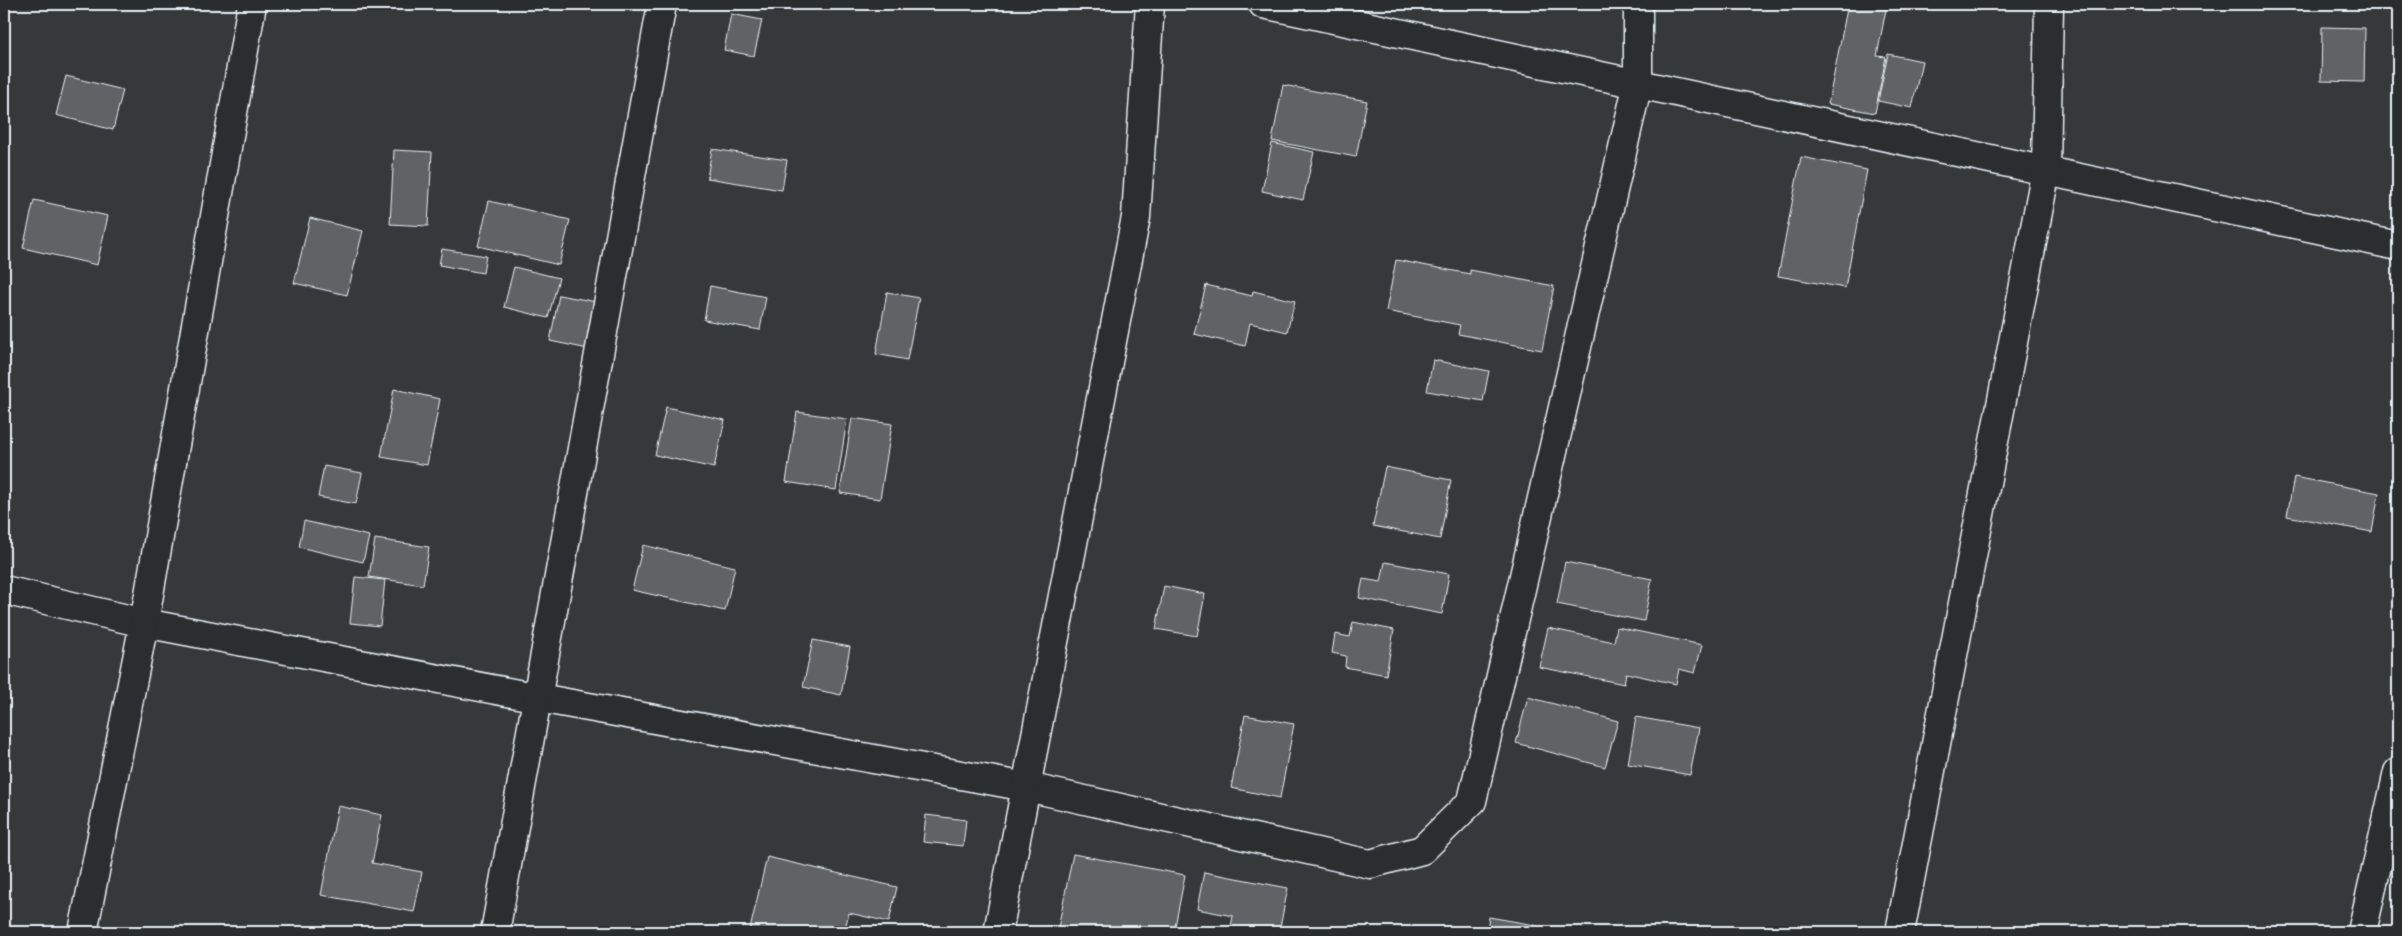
<svg xmlns="http://www.w3.org/2000/svg" width="2402" height="936" font-family="Caveat,sans-serif">
  <style>
    .building { fill: #5f6365; stroke: #e8f1f8 }
    .lines { fill: none; stroke-linecap: round; stroke-linejoin: round }
    .minor-casing { stroke: #e8f1f8; stroke-width: 31 }
    .minor { stroke: #2a2d2e; stroke-width: 28 }
  </style>
  <rect width="100%" height="100%" fill="#35393a"/>
  <filter id="ink" filterUnits="userSpaceOnUse"><feTurbulence type="fractalNoise" baseFrequency=".02" numOctaves="2"/><feDisplacementMap in="SourceGraphic" scale="10" xChannelSelector="R" yChannelSelector="G"/><feConvolveMatrix kernelMatrix="1 2 1 2 8 2 1 2 1" color-interpolation-filters="sRGB"/></filter>
  <g filter="url(#ink)">
    <g class="building">
      <polygon points="1848,4 1887,4 1877,56 1886,57 1875,113 1828,104"/>
      <polygon points="731,14 762,20 754,56 724,50"/>
      <polygon points="2322,27 2365,28 2364,82 2321,81"/>
      <polygon points="1888,54 1922,61 1912,108 1878,101"/>
      <polygon points="66,76 123,90 113,130 56,115"/>
      <polygon points="1283,85 1367,101 1356,157 1272,141"/>
      <polygon points="1272,143 1314,152 1303,200 1262,191"/>
      <polygon points="712,149 787,160 782,190 707,178"/>
      <polygon points="394,150 432,152 428,226 390,224"/>
      <polygon points="1801,157 1867,170 1845,288 1778,276"/>
      <polygon points="34,200 108,216 97,265 23,248"/>
      <polygon points="489,201 570,220 559,265 478,246"/>
      <polygon points="310,218 363,231 347,295 294,283"/>
      <polygon points="442,249 486,256 483,273 439,265"/>
      <polygon points="1396,260 1470,274 1470,270 1554,286 1542,350 1458,334 1460,325 1386,311"/>
      <polygon points="514,267 559,278 548,318 504,307"/>
      <polygon points="1206,285 1252,296 1253,291 1295,301 1287,332 1250,323 1245,346 1194,334"/>
      <polygon points="710,286 766,297 760,330 704,320"/>
      <polygon points="887,292 919,298 907,360 876,354"/>
      <polygon points="559,295 597,302 588,349 550,341"/>
      <polygon points="1433,360 1489,371 1483,401 1427,391"/>
      <polygon points="394,389 440,399 427,465 381,457"/>
      <polygon points="666,407 725,420 714,468 655,455"/>
      <polygon points="797,412 847,419 836,490 786,482"/>
      <polygon points="852,418 892,424 880,499 840,493"/>
      <polygon points="324,466 362,473 356,504 318,497"/>
      <polygon points="1385,467 1451,480 1440,539 1373,526"/>
      <polygon points="2294,477 2379,493 2372,532 2287,516"/>
      <polygon points="304,521 369,536 363,562 299,547"/>
      <polygon points="375,539 429,547 423,585 369,577"/>
      <polygon points="643,545 735,567 725,611 632,590"/>
      <polygon points="1385,562 1449,574 1442,614 1359,598 1363,579 1381,582"/>
      <polygon points="1565,562 1652,579 1644,621 1557,604"/>
      <polygon points="355,577 385,580 380,626 350,623"/>
      <polygon points="1164,586 1205,594 1197,636 1156,629"/>
      <polygon points="1353,622 1394,630 1386,675 1345,667 1346,656 1332,653 1335,634 1350,637"/>
      <polygon points="1617,627 1702,645 1695,673 1679,669 1676,684 1626,673 1624,684 1539,667 1548,628 1614,642"/>
      <polygon points="813,640 850,647 841,695 803,687"/>
      <polygon points="1528,697 1618,721 1605,767 1516,743"/>
      <polygon points="1245,715 1294,724 1280,798 1231,788"/>
      <polygon points="1636,717 1699,728 1690,775 1628,764"/>
      <polygon points="338,806 382,815 372,863 422,872 414,912 321,895"/>
      <polygon points="926,815 966,820 963,846 923,842"/>
      <polygon points="1073,854 1185,875 1174,932 1082,932 1058,928"/>
      <polygon points="767,857 897,887 889,922 849,913 844,932 766,932 750,929"/>
      <polygon points="1204,872 1288,888 1279,932 1230,932 1233,916 1197,909"/>
      <polygon points="1489,917 1535,925 1534,932 1487,932"/>
    </g>
    <g class="lines">
      <defs>
        <g id="minor">
          <polyline points="1263,4 2398,246"/>
          <polyline points="4,590 144,623 539,698 1027,787 1370,864 1422,850 1472,801 1638,83 1638,4"/>
          <polyline points="83,932 144,623 252,4"/>
          <polyline points="495,932 662,4"/>
          <polyline points="998,932 1136,217 1150,4"/>
          <polyline points="1900,932 2046,170 2049,4"/>
          <polyline points="2362,932 2398,772"/>
        </g>
      </defs>
      <use href="#minor" class="minor-casing"/>
      <use href="#minor" class="minor"/>
    </g>
  </g>
  <rect width="2402" height="936" fill="none" stroke="#2a2d2e" stroke-width="20"/>
  <rect x="10" y="10" width="2382" height="916" fill="none" stroke="#e8f1f8" stroke-width="2" filter="url(#ink)"/>
</svg>
